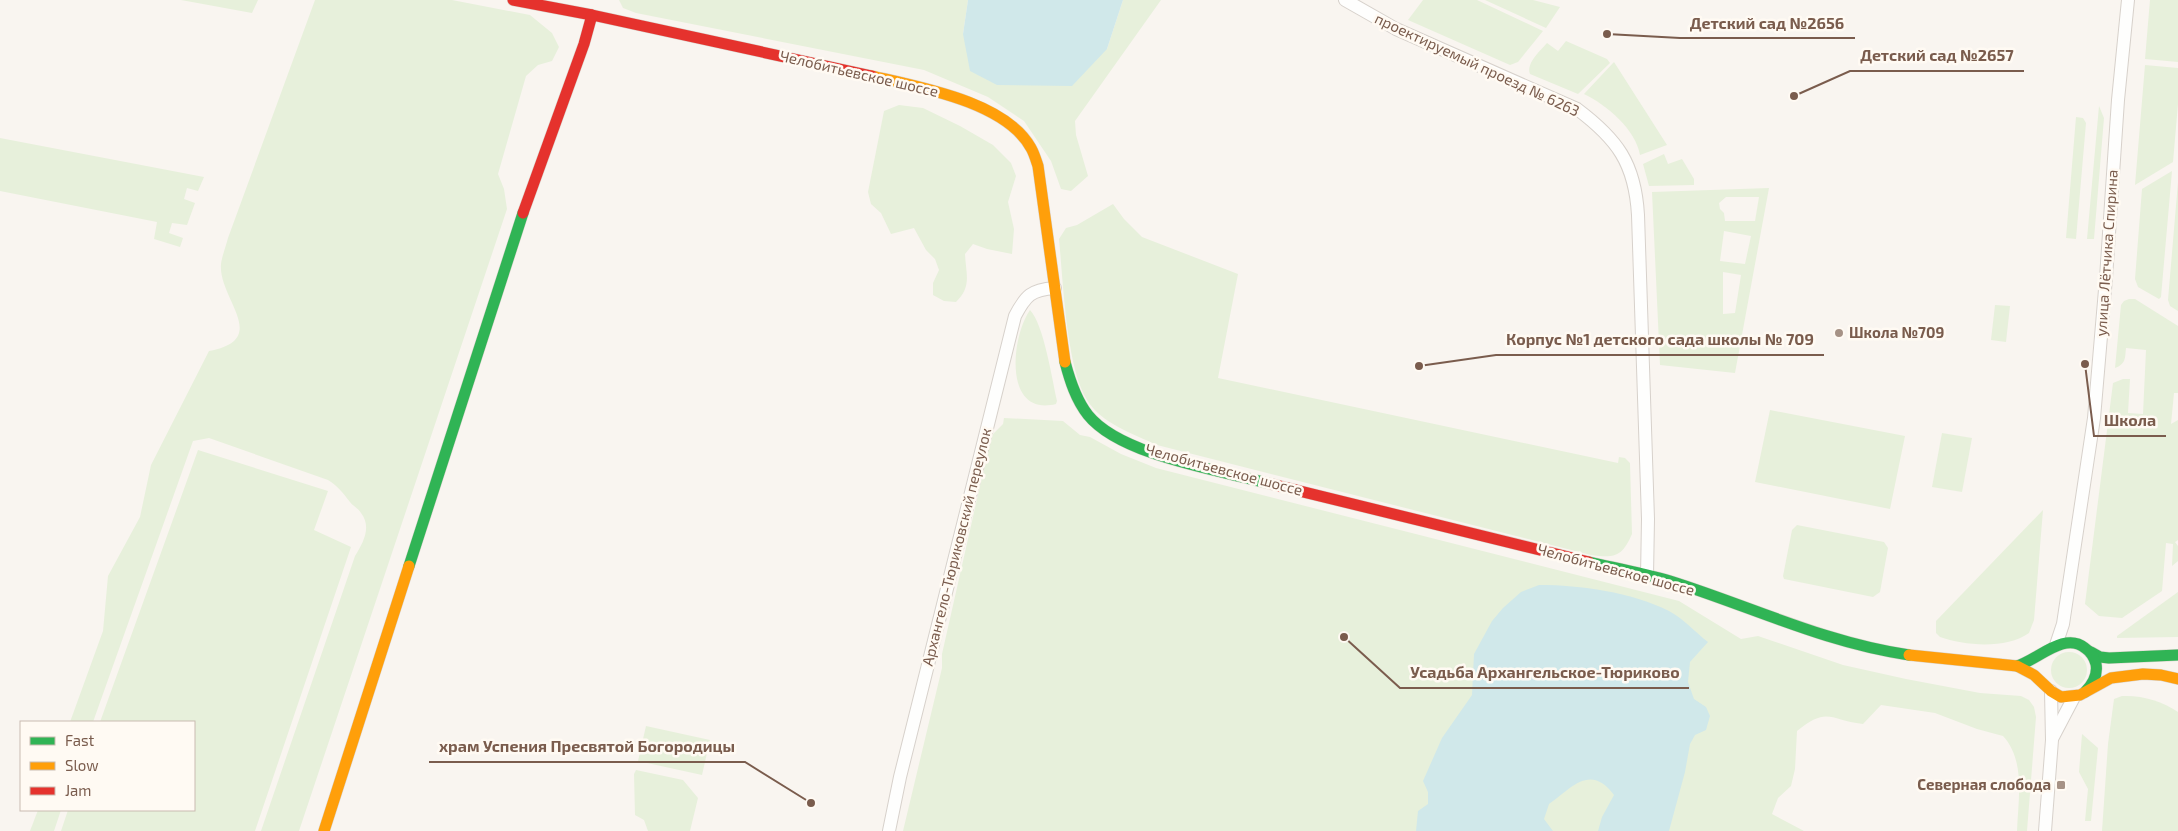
<svg xmlns="http://www.w3.org/2000/svg" width="2178" height="831" font-family="'Exo 2',sans-serif">
  <style>
    .green { fill: #e7f0db; fill-rule: evenodd }
    .water { fill: #d0e8ea }
    .lines { fill: none; stroke-linecap: round; stroke-linejoin: round }
    .street-casing { stroke: #d7d1cb; stroke-width: 14 }
    .fast-casing { stroke: #d9d2cb; stroke-width: 12 }
    .slow-casing { stroke: #d9d2cb; stroke-width: 12 }
    .jam-casing { stroke: #d9d2cb; stroke-width: 12 }
    .street { stroke: #fefefd; stroke-width: 12 }
    .fast { stroke: #30b455; stroke-width: 11 }
    .slow { stroke: #ff9f0a; stroke-width: 11 }
    .jam { stroke: #e5322d; stroke-width: 11 }
    .poi-dot { fill: #a69286; stroke: #fffaf3; stroke-width: 2 }
    .labels { text-anchor: middle; stroke-width: 5; stroke-linejoin: round; paint-order: stroke }
    .street-label { font-size: 15px; fill: #7a5c4d; stroke: #fffaf3 }
    .poi-label { font-size: 15px; font-weight: bold; fill: #7a5c4d; stroke: #fffaf3; text-anchor: start }
    .leader { fill: none; stroke: #7a5c4d; stroke-width: 2 }
    .callout-dot { fill: #7a5c4d; stroke: #fffaf3; stroke-width: 2 }
    .callout-label { font-size: 16px; text-anchor: middle; font-weight: bold; fill: #7a5c4d; stroke: #fffaf3; stroke-width: 5; stroke-linejoin: round; paint-order: stroke }
  </style>
  <rect width="100%" height="100%" fill="#f9f5f0"/>
  <g class="green">
    <polygon points="181,0 258,0 252,13"/>
    <path d="M315,0H452L530,15L552,33L559,47L552,61L538,65L526,76L498,174L504,189L507,209L299,831H261L355,556C363,543 372,527 361,513C358,508 353,506 350,502C342,492 339,487 328,480L209,438L193,441L93,722H70L103,631L108,576L140,517L151,465L209,351C272,339 218,299 221,264C222,256 226,246 228,238Z"/>
    <polygon points="619,0 968,0 963,34 1107,49 1123,0 1161,0 1075,121 1076,135 1088,176 1071,191 1061,189 1051,161 1024,121 988,97 924,70 636,13 623,8"/>
    <polygon points="1423,0 1477,0 1543,31 1518,62 1510,65 1408,20"/>
    <polygon points="1485,0 1533,0 1560,7 1546,28"/>
    <polygon points="2150,0 2178,0 2178,62 2145,59"/>
    <path d="M1566,41L1607,59L1610,63L1578,94L1530,74C1526,63 1540,51 1547,43L1558,51Z"/>
    <path d="M1614,62L1667,145L1640,155C1636,130 1607,105 1584,94Z"/>
    <polygon points="2145,65 2178,68 2178,104 2173,162 2135,185"/>
    <path d="M899,105L923,108L960,126L993,145L1011,163L1016,176L1008,202L1014,229L1012,254L987,249L973,244L965,254C966,275 972,286 956,302L944,301L933,295V283L939,270L935,259L926,250L914,228L891,234L881,213L871,204L868,192L884,111Z"/>
    <polygon points="2099,106 2104,118 2094,239 2087,239"/>
    <polygon points="2076,117 2083,118 2086,123 2076,239 2066,238"/>
    <polygon points="0,138 204,177 198,191 187,188 184,199 195,203 187,225 172,223 169,233 183,238 180,247 154,239 157,222 0,191"/>
    <polygon points="1664,154 1668,164 1682,159 1694,179 1694,185 1649,186 1643,164"/>
    <polygon points="2172,171 2161,297 2159,299 2138,287 2135,279 2142,189"/>
    <polygon points="2178,182 2178,311 2170,306 2168,300"/>
    <path d="M1769,188L1735,373L1660,365L1652,192ZM1726,197H1759L1755,221H1725L1724,213L1720,209L1719,203ZM1724,231L1751,236L1745,264L1720,261ZM1723,272L1741,275L1735,313L1723,314Z"/>
    <path d="M1113,204L1124,219L1142,237L1238,274L1218,378L1618,463L1619,457L1625,458L1630,463L1632,534C1622,557 1615,558 1591,555L1157,445C1133,434 1101,423 1087,400C1066,367 1063,279 1059,239L1066,228L1077,225Z"/>
    <path d="M2129,299H2135L2178,326V393H2174L2171,424L2178,420V540L2175,542L2178,546V561L2172,566L2173,544L2166,543L2162,591L2122,618L2099,616L2085,604L2113,383L2123,379H2130L2128,413L2143,414L2146,350L2126,348C2125,358 2126,364 2115,368L2121,305L2124,301Z"/>
    <polygon points="1995,305 2010,306 2006,342 1991,340"/>
    <path d="M1030,310C1044,325 1052,379 1057,401L1056,404C1003,417 1011,337 1030,310Z"/>
    <polygon points="1770,410 1905,436 1890,509 1755,482"/>
    <path d="M1004,418L1063,421L1080,435L1090,437L1121,454L1156,468L1679,601L1741,639L1758,636L1843,665L1906,679L1980,693L2021,696L2029,700L2034,707L2036,717L2027,831H2017C2018,800 2026,761 2003,736L1977,729L1935,713L1881,705L1863,724C1829,720 1828,706 1797,731L1795,769L1791,786L1778,798L1772,814L1804,831H903L942,668V654L989,446L993,434L1003,424Z"/>
    <polygon points="1942,433 1972,438 1962,492 1932,487"/>
    <polygon points="198,450 328,491 314,530 351,547 255,831 61,831 68,810 194,810 194,722 100,722"/>
    <path d="M2043,510L2034,620L2029,633C2007,649 1965,646 1940,637L1936,633V621Z"/>
    <polygon points="1797,525 1884,542 1888,548 1880,592 1873,597 1784,579 1783,576 1792,530"/>
    <polygon points="2178,592 2178,637 2117,638 2117,636"/>
    <circle cx="2069" cy="670" r="18"/>
    <path d="M2122,696C2142,695 2162,701 2178,712V831H2102L2108,744L2114,699Z"/>
    <polygon points="646,726 710,740 702,775 638,761"/>
    <polygon points="2082,734 2098,748 2091,821 2085,821 2088,789 2079,772"/>
    <polygon points="636,770 683,780 698,798 690,831 648,831 644,820 635,815 634,774"/>
    <polygon points="38,810 61,810 54,831 30,831"/>
  </g>
  <g class="water">
    <polygon points="968,0 1123,0 1107,49 1072,86 997,85 970,71 963,34"/>
    <path d="M1539,585C1581,585 1631,592 1669,611C1684,619 1695,632 1708,642L1690,662L1688,682L1694,699L1706,707L1710,716L1706,730L1695,735L1690,744L1685,772L1669,831H1598L1602,817L1614,795C1590,763 1572,788 1549,804L1544,819L1553,831H1416L1418,811L1428,804V792L1423,781L1442,738L1472,695L1474,654L1492,621L1503,608L1521,592Z"/>
  </g>
  <g class="lines">
    <defs>
      <g id="street">
        <path d="M1345,0L1396,29L1577,109C1617,139 1635,163 1638,215L1648,519L1647,576"/>
        <polyline points="2056,645 2063,624 2094,418 2106,278 2118,100 2128,0"/>
        <polyline points="2053,737 2074,697"/>
        <path d="M889,831L900,777L1015,316C1026,295 1031,290 1055,288"/>
        <polyline points="2045,831 2052,740 2051,691"/>
      </g>
      <g id="fast">
        <path d="M1065,362C1070,381 1076,400 1088,415C1120,455 1218,470 1267,483"/>
        <path d="M1589,562C1615,568 1643,573 1670,581C1750,606 1825,643 1909,655"/>
        <polyline points="409,566 523,213"/>
        <polyline points="2091,652 2100,657 2109,658 2178,655"/>
        <path d="M2017,666C2038,660 2064,631 2085,648C2091,652 2094,657 2096,664C2098,675 2093,684 2085,692"/>
      </g>
      <g id="slow">
        <path d="M872,76C919,87 1006,102 1031,148C1034,153 1036,160 1038,166L1065,362"/>
        <polyline points="1909,655 2017,666 2034,675 2051,691 2061,697 2080,695 2111,678 2143,674 2161,675 2178,679"/>
        <polyline points="324,831 409,566"/>
      </g>
      <g id="jam">
        <polyline points="513,0 592,15 872,76"/>
        <polyline points="523,213 584,44 592,15"/>
        <polyline points="1267,483 1589,562"/>
      </g>
    </defs>
    <use href="#street" class="street-casing"/>
    <use href="#fast" class="fast-casing"/>
    <use href="#slow" class="slow-casing"/>
    <use href="#jam" class="jam-casing"/>
    <use href="#street" class="street"/>
    <use href="#fast" class="fast"/>
    <use href="#slow" class="slow"/>
    <use href="#jam" class="jam"/>
  </g>
  <g class="poi-dot">
    <circle cx="1839" cy="333" r="5"/>
    <rect x="2056" y="780" width="10" height="10" rx="2.5"/>
  </g>
  <g class="labels">
    <g class="street-label">
      <text transform="translate(1477 65) rotate(25)" y="5">проектируемый проезд № 6263</text>
      <text transform="translate(859 74) rotate(13)" y="5">Челобитьевское шоссе</text>
      <text transform="translate(2107 253) rotate(-86)" y="5">улица Лётчика Спирина</text>
      <text transform="translate(1224 470) rotate(15)" y="5">Челобитьевское шоссе</text>
      <text transform="translate(957 547) rotate(-76)" y="5">Архангело-Тюриковский переулок</text>
      <text transform="translate(1616 570) rotate(15)" y="5">Челобитьевское шоссе</text>
    </g>
    <g class="poi-label">
      <text x="1849" y="338">Школа №709</text>
      <text x="2051" y="790" text-anchor="end">Северная слобода</text>
    </g>
  </g>
  <path class="leader" d="M1607 34L1680 38H1855M1794 96L1850 71H2024M1419 366L1496 355H1824M2085 364L2094 436H2166M1344 637L1400 688H1689M811 803L745 762H429"/>
  <g class="callout-dot">
    <circle cx="1607" cy="34" r="5"/>
    <circle cx="1794" cy="96" r="5"/>
    <circle cx="1419" cy="366" r="5"/>
    <circle cx="2085" cy="364" r="5"/>
    <circle cx="1344" cy="637" r="5"/>
    <circle cx="811" cy="803" r="5"/>
  </g>
  <g class="callout-label">
    <text x="1767" y="29">Детский сад №2656</text>
    <text x="1937" y="61">Детский сад №2657</text>
    <text x="1660" y="345">Корпус №1 детского сада школы № 709</text>
    <text x="2130" y="426">Школа</text>
    <text x="1545" y="678">Усадьба Архангельское-Тюриково</text>
    <text x="587" y="752">храм Успения Пресвятой Богородицы</text>
  </g>
  <rect x="20" y="721" width="175" height="90" fill="#fffaf3" stroke="#cabbb1"/>
  <rect x="30" y="737" width="25" height="8" fill="#30b455" stroke="#cabbb1"/>
  <text x="65" y="746" font-size="15" fill="#7a5c4d">Fast</text>
  <rect x="30" y="762" width="25" height="8" fill="#ff9f0a" stroke="#cabbb1"/>
  <text x="65" y="771" font-size="15" fill="#7a5c4d">Slow</text>
  <rect x="30" y="787" width="25" height="8" fill="#e5322d" stroke="#cabbb1"/>
  <text x="65" y="796" font-size="15" fill="#7a5c4d">Jam</text>
</svg>
